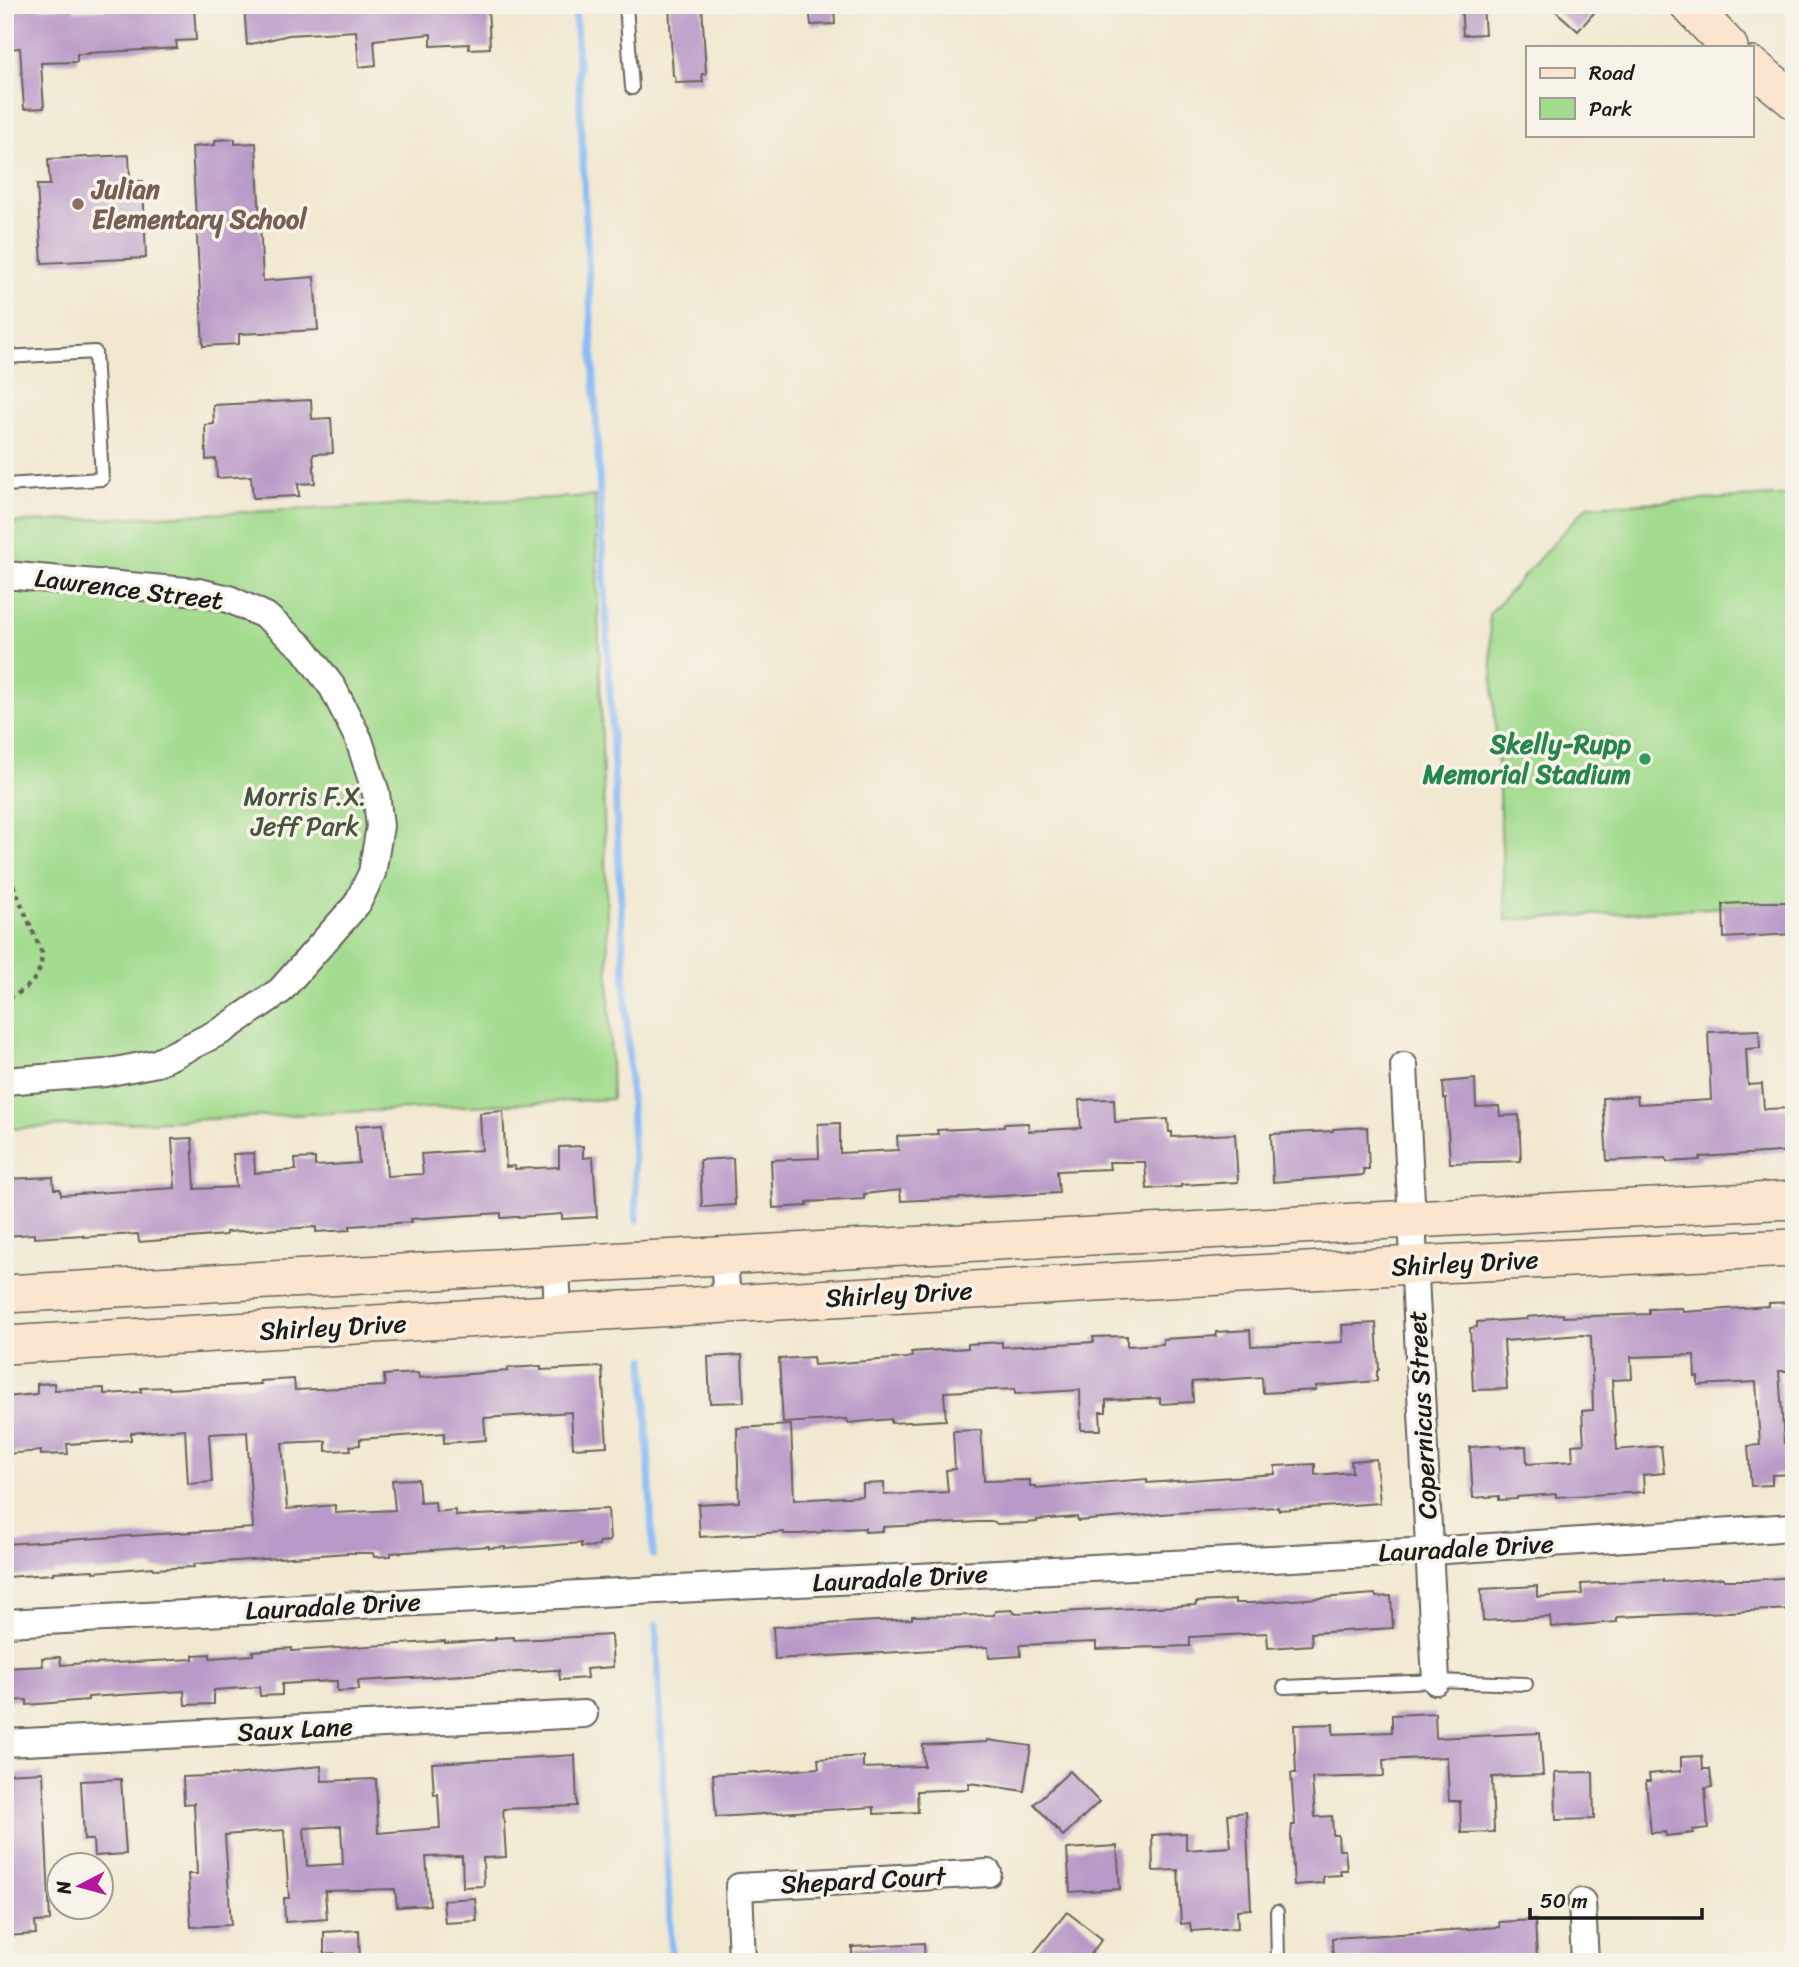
<svg xmlns="http://www.w3.org/2000/svg" width="1799" height="1967" font-family="Sriracha,sans-serif">
  <style>
    .green { fill: #a3dc8f; stroke: #607c56; stroke-width: 2 }
    .lines { fill: none; stroke-linecap: round; stroke-linejoin: round }
    .stream { stroke: #89bbf6; stroke-width: 7 }
    .building { fill: #b899c7; fill-rule: evenodd }
    .lane-casing { stroke: #67635b; stroke-width: 16 }
    .street-casing { stroke: #67635b; stroke-width: 30 }
    .secondary-casing { stroke: #67635b; stroke-width: 40 }
    .path { stroke: #67635b; stroke-width: 4.5; stroke-dasharray: 5 5; stroke-linecap: butt }
    .lane { stroke: #fff; stroke-width: 12 }
    .street { stroke: #fff; stroke-width: 26 }
    .secondary { stroke: #fbe5cf; stroke-width: 37 }
    .education-dot { fill: #8d6e63; stroke: #f7f3e8; stroke-width: 2.5 }
    .leisure-dot { fill: #2e9e5b; stroke: #f7f3e8; stroke-width: 2.5 }
    .labels { text-anchor: middle; stroke-width: 7; stroke-linejoin: round; paint-order: stroke }
    .education-label { font-size: 26px; font-weight: bold; fill: #785e54; stroke: #f7f3e8; text-anchor: start }
    .street-label { font-size: 26px; fill: #1c1c1c; stroke: #f7f3e8 }
    .leisure-label { font-size: 26px; font-weight: bold; fill: #27864d; stroke: #f7f3e8; text-anchor: end }
    .park-label { font-size: 26px; fill: #44563e; stroke: #f7f3e8 }
  </style>
  <rect width="100%" height="100%" fill="#f7f3e8"/>
  <filter id="ink" filterUnits="userSpaceOnUse"><feTurbulence type="fractalNoise" baseFrequency=".0143" numOctaves="2"/><feDisplacementMap in="SourceGraphic" scale="14" xChannelSelector="R" yChannelSelector="G"/><feConvolveMatrix kernelMatrix="1 2 1 2 8 2 1 2 1" color-interpolation-filters="sRGB"/></filter>
  <filter id="wash" filterUnits="userSpaceOnUse"><feTurbulence type="fractalNoise" baseFrequency=".00686" numOctaves="4" result="noise"/><feDisplacementMap in="SourceGraphic" scale="28" xChannelSelector="R" yChannelSelector="G"/><feGaussianBlur stdDeviation="1.57" result="paint"/><feColorMatrix in="noise" values="0 0 0 0 0 0 0 0 0 0 0 0 0 0 0 0 0 1.4 0 .05"/><feComposite in="paint" operator="in"/></filter>
  <g filter="url(#wash)">
    <rect width="100%" height="100%" fill="#f1e8d0"/>
    <g class="green">
      <polygon points="1794,495 1794,903 1506,920 1489,614 1587,506"/>
      <polygon points="595,496 612,1099 5,1129 5,523"/>
    </g>
    <g class="lines">
      <g class="stream">
        <polyline points="575,5 637,1220"/>
        <polyline points="644,1359 653,1555"/>
        <polyline points="656,1625 672,1962"/>
      </g>
    </g>
    <g id="blocks">
      <g class="building">
        <polygon points="117,5 194,5 196,40 176,41 177,48 89,53 89,54 77,54 77,62 41,63 44,108 24,109 20,48 5,49 5,10 74,7 74,11 117,8"/>
        <polygon points="244,5 290,5 290,10 352,5 488,5 490,48 469,49 469,44 431,46 431,34 374,40 376,65 359,67 356,31 289,35 247,45"/>
        <polygon points="669,5 702,5 706,74 702,74 703,82 676,83 675,76 673,76"/>
        <polygon points="809,5 834,5 835,24 811,25"/>
        <polygon points="1461,5 1483,5 1485,34 1463,35"/>
        <polygon points="1549,5 1601,5 1578,31"/>
        <polygon points="235,139 235,144 256,143 263,281 314,277 318,330 239,334 239,344 203,346 192,147 215,145 215,140"/>
        <polygon points="129,155 130,182 143,181 146,258 42,263 37,185 50,185 48,159"/>
        <polygon points="311,400 312,419 331,418 333,453 313,454 315,483 298,484 299,496 253,498 251,476 217,478 216,459 206,460 205,425 214,424 213,405"/>
        <polygon points="1765,902 1794,902 1794,934 1724,938 1723,904"/>
        <polygon points="1759,1030 1760,1048 1746,1049 1748,1085 1762,1084 1764,1109 1794,1108 1794,1151 1700,1157 1700,1160 1667,1162 1666,1158 1607,1161 1603,1098 1637,1096 1638,1104 1711,1100 1708,1032"/>
        <polygon points="1475,1079 1476,1107 1499,1106 1500,1116 1519,1115 1521,1161 1450,1163 1446,1099 1444,1099 1443,1082"/>
        <polygon points="1114,1099 1115,1122 1168,1119 1169,1132 1172,1132 1172,1137 1235,1134 1238,1182 1181,1185 1181,1187 1147,1189 1145,1162 1109,1162 1110,1169 1057,1171 1059,1193 901,1201 900,1190 864,1194 864,1199 807,1202 807,1206 773,1208 771,1160 819,1158 818,1124 840,1123 840,1153 898,1150 897,1136 938,1134 937,1130 1004,1127 1004,1124 1028,1123 1029,1131 1081,1128 1079,1100"/>
        <polygon points="503,1111 506,1167 515,1166 515,1169 559,1167 559,1147 583,1146 583,1158 593,1157 597,1217 562,1219 562,1214 501,1218 501,1213 411,1219 412,1222 350,1226 350,1230 316,1232 316,1227 226,1232 226,1235 139,1242 138,1234 83,1237 83,1235 34,1238 34,1234 5,1236 5,1179 53,1177 54,1189 60,1189 61,1195 175,1188 172,1139 192,1138 195,1189 236,1187 233,1154 254,1153 255,1173 296,1170 295,1159 315,1158 315,1166 359,1163 356,1126 383,1124 387,1176 423,1174 421,1154 482,1150 480,1113"/>
        <polygon points="1367,1127 1369,1169 1363,1169 1364,1175 1273,1182 1271,1134 1333,1131 1333,1129"/>
        <polygon points="733,1158 735,1205 702,1207 700,1160"/>
        <polygon points="1794,1302 1794,1371 1779,1371 1784,1443 1794,1443 1794,1474 1772,1475 1772,1485 1751,1486 1748,1446 1760,1445 1756,1382 1698,1385 1698,1377 1695,1377 1694,1355 1631,1357 1632,1379 1612,1380 1617,1450 1661,1446 1664,1473 1643,1475 1644,1492 1556,1497 1556,1494 1517,1497 1517,1499 1499,1500 1499,1496 1473,1498 1470,1447 1501,1445 1501,1448 1526,1446 1527,1464 1573,1461 1572,1445 1584,1444 1582,1411 1593,1410 1591,1336 1581,1335 1504,1341 1507,1389 1473,1390 1470,1328 1477,1327 1477,1322 1527,1319 1527,1317 1563,1314 1563,1317 1649,1314 1649,1309 1682,1308 1683,1312 1769,1306 1769,1303"/>
        <polygon points="1376,1323 1379,1370 1377,1371 1377,1381 1316,1386 1316,1390 1263,1393 1262,1377 1192,1382 1193,1402 1160,1404 1160,1398 1106,1400 1106,1412 1100,1412 1101,1430 1081,1430 1080,1390 1015,1394 1015,1389 944,1392 946,1420 891,1423 891,1419 848,1423 847,1419 783,1423 779,1359 813,1357 814,1365 906,1358 912,1357 911,1352 968,1348 968,1344 1002,1342 1002,1347 1094,1342 1093,1337 1127,1336 1127,1346 1163,1344 1163,1339 1216,1336 1216,1332 1250,1330 1251,1346 1343,1342 1342,1325"/>
        <polygon points="742,1355 744,1402 710,1403 708,1357"/>
        <polygon points="541,1366 541,1370 602,1367 607,1446 573,1448 571,1412 484,1418 486,1440 444,1443 444,1433 360,1439 360,1445 350,1446 351,1450 326,1451 326,1441 282,1443 287,1509 335,1505 335,1513 395,1510 392,1480 418,1479 420,1503 435,1502 436,1512 455,1510 456,1516 608,1509 610,1541 599,1542 599,1546 581,1547 581,1543 505,1549 505,1547 489,1548 489,1546 391,1553 391,1556 374,1557 373,1553 348,1553 194,1564 194,1567 154,1569 153,1567 94,1572 94,1570 53,1572 53,1574 5,1577 5,1544 253,1528 247,1432 209,1434 212,1482 188,1484 185,1429 131,1433 131,1440 67,1444 68,1454 41,1455 41,1451 5,1454 5,1397 37,1394 37,1384 54,1383 55,1390 104,1388 104,1394 141,1392 141,1388 169,1387 169,1389 261,1384 260,1381 294,1379 295,1390 385,1386 384,1375 418,1373 419,1378 508,1371 508,1368"/>
        <polygon points="791,1425 794,1500 863,1496 863,1484 884,1483 884,1495 948,1492 946,1470 955,1469 953,1431 981,1430 984,1481 1030,1480 1030,1486 1036,1486 1036,1488 1147,1479 1147,1483 1275,1474 1275,1466 1315,1464 1315,1475 1352,1472 1351,1461 1376,1459 1380,1503 1279,1510 1278,1507 1174,1513 1078,1521 1077,1517 1037,1520 1037,1522 1026,1523 996,1524 995,1522 979,1522 883,1527 883,1531 865,1532 865,1528 823,1530 824,1532 800,1534 784,1534 784,1532 700,1537 698,1504 739,1502 737,1428"/>
        <polygon points="1794,1577 1794,1609 1617,1617 1617,1622 1551,1627 1550,1617 1483,1621 1481,1589 1537,1586 1537,1597 1582,1594 1581,1584 1663,1580 1663,1582 1724,1578 1724,1580 1751,1580"/>
        <polygon points="1375,1594 1376,1597 1391,1596 1393,1628 1311,1633 1312,1645 1268,1648 1267,1633 1190,1637 1190,1646 1096,1649 1096,1642 1020,1645 1021,1656 989,1658 988,1647 775,1659 773,1627 912,1619 912,1616 994,1615 995,1611 1013,1610 1014,1613 1040,1612 1040,1613 1196,1605 1196,1602 1235,1600 1235,1603 1251,1603"/>
        <polygon points="611,1635 613,1667 586,1669 587,1678 560,1680 559,1670 556,1670 358,1681 359,1690 337,1691 337,1681 331,1681 282,1684 282,1695 260,1696 259,1687 214,1690 214,1704 185,1705 184,1691 88,1697 88,1700 27,1705 27,1700 5,1701 5,1668 43,1666 42,1658 60,1657 61,1665 85,1663 94,1664 193,1659 193,1655 210,1654 210,1658 253,1655 253,1651 292,1648 292,1651 445,1641 445,1643 495,1640 495,1638 514,1637 514,1640 538,1639"/>
        <polygon points="1435,1713 1436,1738 1540,1733 1543,1775 1492,1777 1494,1832 1461,1833 1460,1801 1449,1801 1447,1757 1383,1760 1384,1776 1312,1778 1315,1817 1332,1816 1333,1835 1338,1835 1339,1850 1345,1850 1347,1870 1340,1870 1341,1875 1323,1876 1323,1883 1294,1885 1291,1836 1292,1825 1295,1825 1291,1773 1296,1773 1294,1725 1333,1724 1333,1734 1392,1732 1392,1715"/>
        <polygon points="987,1740 1031,1746 1024,1791 969,1783 969,1789 917,1791 918,1812 874,1814 874,1807 716,1817 713,1774 757,1772 757,1773 819,1768 818,1759 863,1756 863,1768 924,1766 923,1745 987,1742"/>
        <path d="M575,1755L577,1806L503,1809L506,1857L483,1858L484,1886L463,1887L462,1856L426,1857L430,1905L397,1907L395,1889L325,1891L327,1919L285,1922L284,1898H289L284,1830L225,1835L231,1925L191,1927L188,1874H197L194,1803L184,1804L183,1777L232,1775L321,1766L322,1781L376,1779L378,1833L440,1828L438,1794L434,1795L432,1763ZM341,1826L343,1864L307,1866L304,1828Z"/>
        <polygon points="1702,1756 1703,1769 1710,1769 1712,1787 1705,1788 1708,1828 1693,1830 1693,1833 1666,1836 1665,1832 1651,1833 1646,1781 1650,1781 1649,1774 1681,1771 1681,1757"/>
        <polygon points="1070,1771 1099,1802 1063,1836 1034,1804"/>
        <polygon points="43,1772 50,1921 35,1922 36,1934 5,1936 5,1774"/>
        <polygon points="1593,1772 1594,1819 1556,1820 1555,1773"/>
        <polygon points="121,1779 126,1854 94,1856 93,1840 84,1840 81,1781"/>
        <polygon points="1246,1812 1251,1909 1237,1910 1238,1928 1191,1931 1190,1923 1181,1924 1178,1870 1153,1871 1152,1835 1186,1833 1186,1850 1231,1847 1228,1814"/>
        <polygon points="1117,1846 1120,1889 1070,1892 1067,1849"/>
        <polygon points="475,1898 477,1921 445,1923 443,1900"/>
        <polygon points="1067,1912 1102,1939 1085,1962 1027,1962"/>
        <polygon points="1535,1920 1537,1959 1531,1959 1531,1962 1333,1962 1332,1938 1451,1931 1451,1930 1500,1927 1499,1922"/>
        <polygon points="359,1930 360,1962 334,1962 334,1953 324,1954 324,1932"/>
        <polygon points="924,1943 925,1962 852,1962 852,1947"/>
      </g>
    </g>
  </g>
  <g filter="url(#ink)">
    <use href="#blocks" fill-opacity="0" stroke="#67635b" stroke-width="2"/>
    <g class="lines">
      <defs>
        <g id="lane">
          <polyline points="626,5 632,88"/>
          <polyline points="5,357 95,352 102,479 5,485"/>
          <polyline points="1284,1687 1436,1681 1526,1684"/>
          <polyline points="1277,1912 1278,1962"/>
        </g>
        <g id="street">
          <polyline points="5,575 198,592 229,599 266,616 303,648 333,688 359,740 376,793 380,826 372,873 357,904 280,991 223,1030 157,1063 105,1073 5,1081"/>
          <polyline points="1404,1066 1436,1681"/>
          <polyline points="724,1256 727,1304"/>
          <polyline points="556,1265 558,1314"/>
          <polyline points="5,1623 1430,1551 1794,1527"/>
          <polyline points="5,1743 584,1714"/>
          <polyline points="1582,1902 1585,1962"/>
          <polyline points="742,1962 739,1887 988,1873"/>
        </g>
        <g id="secondary">
          <polyline points="1689,5 1729,47"/>
          <polyline points="1752,66 1794,100"/>
          <polyline points="5,1294 1412,1219 1794,1200"/>
          <polyline points="5,1345 1414,1265 1794,1248"/>
        </g>
      </defs>
      <use href="#lane" class="lane-casing"/>
      <use href="#street" class="street-casing"/>
      <use href="#secondary" class="secondary-casing"/>
      <path class="path" d="M5,866L42,953C41,981 27,988 5,1001"/>
      <use href="#lane" class="lane"/>
      <use href="#street" class="street"/>
      <use href="#secondary" class="secondary"/>
    </g>
  </g>
  <circle class="education-dot" cx="78" cy="204" r="7"/>
  <circle class="leisure-dot" cx="1645" cy="759" r="7"/>
  <g class="labels">
    <g class="education-label">
      <text x="92" y="198">Julian<tspan x="92" dy="30">Elementary School</tspan></text>
    </g>
    <g class="street-label">
      <text transform="translate(129 589) rotate(7)" y="9">Lawrence Street</text>
      <text transform="translate(1465 1263) rotate(-3)" y="9">Shirley Drive</text>
      <text transform="translate(899 1294) rotate(-3)" y="9">Shirley Drive</text>
      <text transform="translate(333 1327) rotate(-3)" y="9">Shirley Drive</text>
      <text transform="translate(1422 1415) rotate(-93)" y="9">Copernicus Street</text>
      <text transform="translate(1466 1548) rotate(-3)" y="9">Lauradale Drive</text>
      <text transform="translate(900 1578) rotate(-3)" y="9">Lauradale Drive</text>
      <text transform="translate(333 1606) rotate(-3)" y="9">Lauradale Drive</text>
      <text transform="translate(295 1729) rotate(-3)" y="9">Saux Lane</text>
      <text transform="translate(863 1880) rotate(-3)" y="9">Shepard Court</text>
    </g>
    <g class="leisure-label">
      <text x="1631" y="753">Skelly-Rupp<tspan x="1631" dy="30">Memorial Stadium</tspan></text>
    </g>
    <g class="park-label">
      <text x="305" y="805">Morris F.X.<tspan x="305" dy="30">Jeff Park</tspan></text>
    </g>
  </g>
  <rect width="1799" height="1967" fill="none" stroke="#f7f3e8" stroke-width="28"/>
  <rect x="1526" y="46" width="228" height="91" fill="#f7f3e8" stroke="#9f9d96" stroke-width="2"/>
  <rect x="1540" y="68" width="35" height="10" fill="#fbe5cf" stroke="#9f9d96" stroke-width="2"/>
  <text x="1589" y="80" font-size="21" fill="#1c1c1c">Road</text>
  <rect x="1540" y="98" width="35" height="21" fill="#a3dc8f" stroke="#9f9d96" stroke-width="2"/>
  <text x="1589" y="116" font-size="21" fill="#1c1c1c">Park</text>
  <g transform="translate(80 1886) rotate(264)"><circle r="33" fill="#f7f3e8" stroke="#9f9d96" stroke-width="2"/>
  <path d="M0-5L12 26L0 18L-12 26Z" fill="#b5179e"/>
  <text y="-10" font-size="19" font-weight="bold" text-anchor="middle" fill="#1c1c1c">N</text>
  </g>
  <path d="M1530 1908v10h172v-10" fill="none" stroke="#1c1c1c" stroke-width="3.5"/>
  <text x="1540" y="1908" font-size="21" fill="#1c1c1c" stroke="#f7f3e8" stroke-width="5" paint-order="stroke">50 m</text>
</svg>
